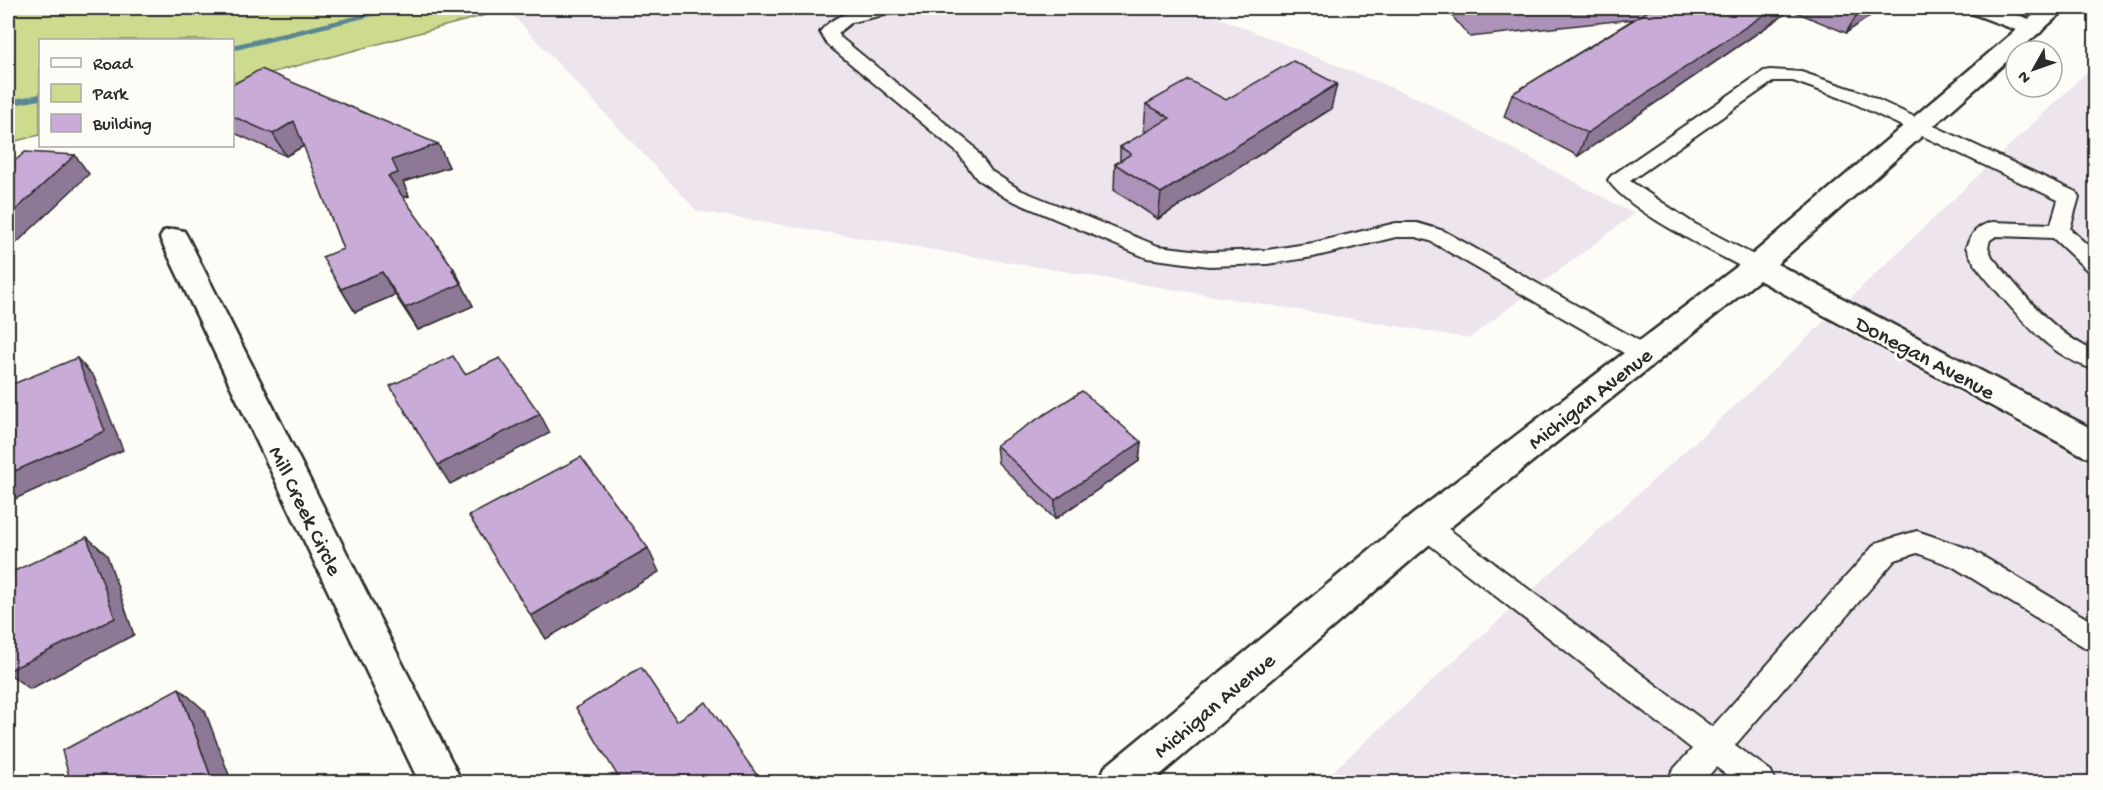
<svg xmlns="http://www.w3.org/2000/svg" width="2103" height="790" font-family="'Gochi Hand',sans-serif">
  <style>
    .built { fill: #ede4ed }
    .green { fill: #cddb8e; stroke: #7c835c; stroke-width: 1.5 }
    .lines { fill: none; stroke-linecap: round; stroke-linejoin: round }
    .stream { fill: #5a8793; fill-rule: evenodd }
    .lane-casing { stroke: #2b2b2b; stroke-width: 4 }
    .street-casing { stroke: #2b2b2b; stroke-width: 5 }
    .secondary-casing { stroke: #2b2b2b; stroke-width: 5 }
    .lane { fill: #fdfcf7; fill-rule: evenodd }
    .street { fill: #fdfcf7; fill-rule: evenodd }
    .secondary { fill: #fdfcf7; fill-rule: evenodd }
    .wall { fill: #ad93b9; stroke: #2b2b2b; stroke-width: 1.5 }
    .shaded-wall { fill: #8d7896; stroke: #2b2b2b; stroke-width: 1.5 }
    .building { fill: #c9abd7; stroke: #2b2b2b; stroke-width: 1.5 }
    .labels { text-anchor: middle; stroke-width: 6; stroke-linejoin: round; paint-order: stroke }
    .street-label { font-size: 22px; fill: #2b2b2b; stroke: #fdfcf7 }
  </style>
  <rect width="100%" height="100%" fill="#fdfcf7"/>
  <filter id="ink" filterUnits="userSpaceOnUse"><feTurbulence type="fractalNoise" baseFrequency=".0167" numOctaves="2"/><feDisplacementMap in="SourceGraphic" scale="12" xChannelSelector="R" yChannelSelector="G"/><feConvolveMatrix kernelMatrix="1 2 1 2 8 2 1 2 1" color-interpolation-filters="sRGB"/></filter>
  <g filter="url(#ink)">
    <g class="built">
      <polygon points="506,8 1195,8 1422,100 1634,214 1469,338 697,211"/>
      <polygon points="2087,72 2095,76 2095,428 1849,299"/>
      <polygon points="1826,320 2095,466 2095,782 1321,782 1760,383"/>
    </g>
    <polygon class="green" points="8,8 506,8 508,9 233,83 232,40 40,40 40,135 8,143"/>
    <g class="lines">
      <g class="stream">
        <polygon points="390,8 405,8 232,51 232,45"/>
        <polygon points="40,94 40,100 8,106 8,100"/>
      </g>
      <defs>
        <g id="lane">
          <path d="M871,8H899L897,12L852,22L838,33L840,37L972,145L991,171L1020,190L1158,246L1209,252L1267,250L1313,243L1396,223H1417L1444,231L1652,348L1656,354L1652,360L1644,362L1636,360L1430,241L1416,237H1396L1313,257L1267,264L1209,266L1147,258L1006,198L977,179L958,153L827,44L820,32C833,15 851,12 871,8Z"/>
          <path d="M1770,70L1801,72L1861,92L2076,192L2079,197L2070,229L2096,253V273L2088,271L2053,238L1996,236L1990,240L1988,247L1992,257C2025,295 2049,330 2096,352V370C2054,358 2029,328 2001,296C1988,280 1974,267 1966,247C1972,233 1977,226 1992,222L2051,224L2058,200L1847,100L1793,81H1774L1630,181L1693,223L1765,261L1768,266L1765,271L1757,273L1749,271C1713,251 1630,213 1608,180L1611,176L1764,71Z"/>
          <polygon points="1425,515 1434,518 1712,727 1876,543 1917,531 1972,550 2096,624 2096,651 2086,648 1952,566 1917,553 1895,560 1735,745 1771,771 1775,782 1736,782 1716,767 1703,782 1668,782 1672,771 1692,749 1416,534 1412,526 1416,518"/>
        </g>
        <g id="street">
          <polygon points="1967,8 1999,8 2040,23 2044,28 2040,33 2032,35 2024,33 1971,13"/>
          <polygon points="174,229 184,231 188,238 462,782 419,782 160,238 164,231"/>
        </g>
        <polygon id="secondary" points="2042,8 2067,8 1777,264 2096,431 2096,460 2084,456 1759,280 1438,537 1152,782 1099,782 1105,767 1412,515 1747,259"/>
      </defs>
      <use href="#lane" class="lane-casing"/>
      <use href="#street" class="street-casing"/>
      <use href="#secondary" class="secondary-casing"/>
      <use href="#lane" class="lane"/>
      <use href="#street" class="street"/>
      <use href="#secondary" class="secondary"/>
    </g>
    <g class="wall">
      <polygon points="1445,8 1881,8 1846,33 1791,10 1578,156 1504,117 1512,94 1634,19 1470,37"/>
      <polygon points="232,85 438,144 449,167 403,182 409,196 403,198 454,269 473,306 418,330 395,295 355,312 341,289 343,249 304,146 286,156 232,132"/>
      <polygon points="1226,100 1331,109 1158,219 1114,190 1115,164 1120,161 1120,147 1147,132 1144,130 1146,104"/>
      <polygon points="1141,442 1139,461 1055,519 998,463 996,445"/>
    </g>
    <g class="shaded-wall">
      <polygon points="1774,8 1792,8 1791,10 1578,156 1587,133"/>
      <polygon points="1863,8 1881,8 1846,33 1859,11"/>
      <polygon points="1337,84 1331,109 1158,219 1161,193"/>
      <polygon points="294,121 307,144 286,156 273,134"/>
      <polygon points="438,144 449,167 403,182 409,196 400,199 388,176 392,160"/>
      <polygon points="75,155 89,174 9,250 8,248 8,217"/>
      <polygon points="454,269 473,306 418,330 405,308"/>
      <polygon points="382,272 395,295 355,312 341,289"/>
      <polygon points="77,358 94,377 123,450 8,502 8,474"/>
      <polygon points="540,414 550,433 450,484 438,465"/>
      <polygon points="1141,442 1139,461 1055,519 1055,500"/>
      <polygon points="87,537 107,555 134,635 30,689 8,673 8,671"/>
      <polygon points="648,548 659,572 546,639 531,616"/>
      <polygon points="179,688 205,711 232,783 213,783"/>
    </g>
    <g class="building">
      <polygon points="1470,8 1547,8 1477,15"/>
      <polygon points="1653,8 1774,8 1587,133 1512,94"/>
      <polygon points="1851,8 1863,8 1859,11"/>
      <polygon points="1293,61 1337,84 1161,193 1115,164 1131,154 1120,147 1170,118 1146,104 1189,80 1226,100"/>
      <polygon points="261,69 438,144 392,160 398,173 388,176 454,269 452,270 461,284 405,308 382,272 341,289 322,257 343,249 294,121 273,134 232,116 232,85"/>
      <polygon points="25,152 75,155 8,217 8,167"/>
      <polygon points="453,356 465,374 500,358 540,414 438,465 390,386"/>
      <polygon points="77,358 105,431 8,474 8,407 10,406 8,400 8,386"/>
      <polygon points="1082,391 1141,442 1055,500 996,445"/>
      <polygon points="581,457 648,548 531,616 469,516"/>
      <polygon points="87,537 115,618 8,671 8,574"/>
      <polygon points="641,667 677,721 706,702 761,781 759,783 622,783 576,708"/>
      <polygon points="179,688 213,783 71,783 62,751"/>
    </g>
  </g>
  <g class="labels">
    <g class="street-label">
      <text transform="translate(1926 356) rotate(28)" y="8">Donegan Avenue</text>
      <text transform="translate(1589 397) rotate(-38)" y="8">Michigan Avenue</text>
      <text transform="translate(307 510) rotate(64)" y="8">Mill Creek Circle</text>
      <text transform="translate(1213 704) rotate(-40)" y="8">Michigan Avenue</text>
    </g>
  </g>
  <rect width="2103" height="790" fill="none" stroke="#fdfcf7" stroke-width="30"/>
  <rect x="15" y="15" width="2073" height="760" fill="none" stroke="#2b2b2b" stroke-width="2" filter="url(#ink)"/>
  <rect x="39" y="39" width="195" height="108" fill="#fdfcf7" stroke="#a9a8a5" stroke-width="1.5"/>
  <rect x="51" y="58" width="30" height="9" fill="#fdfcf7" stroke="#a9a8a5" stroke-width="1.5"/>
  <text x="93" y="69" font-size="18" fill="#2b2b2b">Road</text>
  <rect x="51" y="84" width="30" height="18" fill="#cddb8e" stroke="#a9a8a5" stroke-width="1.5"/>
  <text x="93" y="99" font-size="18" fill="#2b2b2b">Park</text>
  <rect x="51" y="114" width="30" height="18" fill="#c9abd7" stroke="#a9a8a5" stroke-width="1.5"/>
  <text x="93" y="129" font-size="18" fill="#2b2b2b">Building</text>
  <g transform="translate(2034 69) rotate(230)"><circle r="28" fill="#fdfcf7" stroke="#a9a8a5" stroke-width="1.5"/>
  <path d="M0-4.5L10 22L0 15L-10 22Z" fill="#2b2b2b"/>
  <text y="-9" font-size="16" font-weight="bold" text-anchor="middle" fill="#2b2b2b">N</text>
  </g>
</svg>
